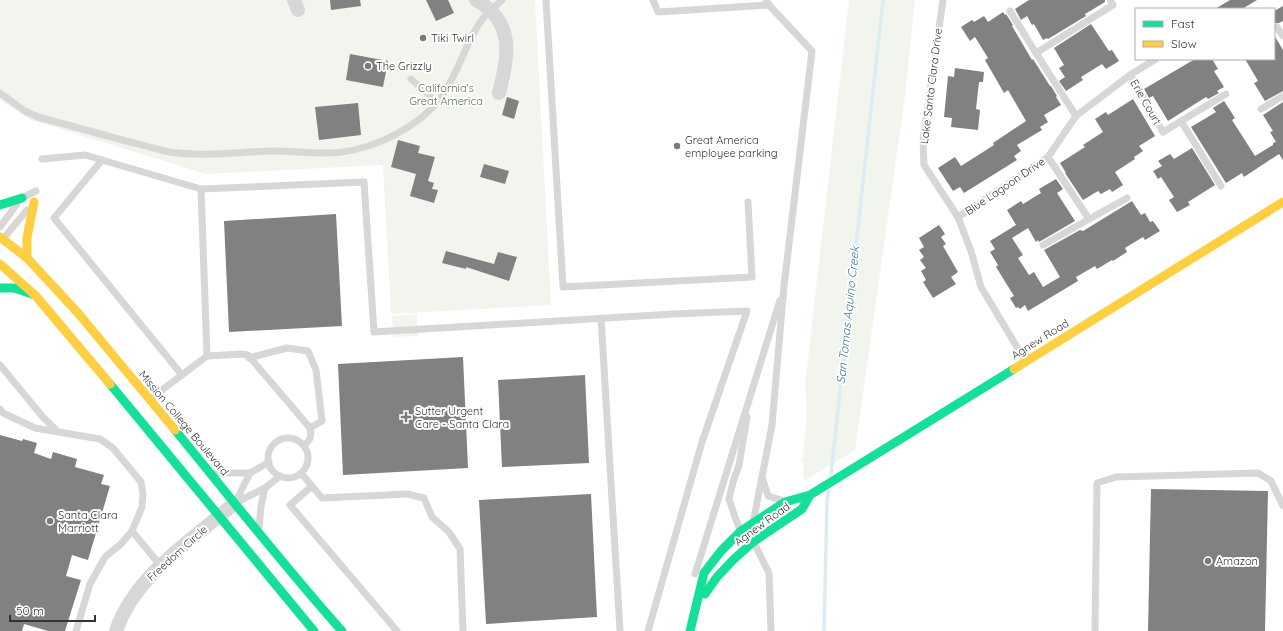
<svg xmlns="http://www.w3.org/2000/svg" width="1283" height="631" font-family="Quicksand,sans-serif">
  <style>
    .green { fill: #f1f5ed }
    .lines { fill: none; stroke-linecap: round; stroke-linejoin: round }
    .stream { stroke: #ddebf3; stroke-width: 3.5 }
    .building { fill: #818181 }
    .lane { stroke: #d7d7d7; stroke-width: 7 }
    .street { stroke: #d7d7d7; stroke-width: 14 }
    .fast { stroke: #16e098; stroke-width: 9 }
    .slow { stroke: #ffcf43; stroke-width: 9 }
    .poi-dot { fill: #7a7a7a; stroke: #fff; stroke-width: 1.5 }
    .labels { text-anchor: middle; stroke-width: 4; stroke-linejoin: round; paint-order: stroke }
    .poi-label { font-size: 11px; fill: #333; stroke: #fff; text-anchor: start }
    .street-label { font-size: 11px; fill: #333; stroke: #fff }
    .park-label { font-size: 11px; fill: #56703f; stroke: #fff }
    .water-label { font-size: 12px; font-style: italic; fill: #3f7597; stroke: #fff }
  </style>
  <rect width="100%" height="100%" fill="#fff"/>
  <g class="green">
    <polygon points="0,0 535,0 551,305 391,314 383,165 206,174 31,120 0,100"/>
    <path d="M849,0H915L904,103L855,450L806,480L803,476L804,462H802C805,435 809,412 805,385Z"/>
    <polygon points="417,314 418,336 393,337 392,316"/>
  </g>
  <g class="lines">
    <g class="stream">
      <polyline points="831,474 883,0"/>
      <polyline points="824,631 827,502 829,490"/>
    </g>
  </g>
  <g class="building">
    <polygon points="330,0 360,0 361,6 331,10"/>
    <polygon points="426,0 448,0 454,13 436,21"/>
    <polygon points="1029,0 1105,0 1105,2 1085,14 1086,16 1048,39 1047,38 1043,40 1034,24 1032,25 1027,16 1021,20 1015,9"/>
    <polygon points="1230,0 1257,0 1242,9 1215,9"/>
    <polygon points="1283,6 1283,21 1279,23 1274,23 1274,11"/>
    <polygon points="1003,12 1005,15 1006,14 1013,25 1012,26 1032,60 1033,59 1050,86 1051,86 1057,96 1056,97 1061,105 1044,115 1048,122 1040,127 1042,130 1017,145 1021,151 1014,156 1017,160 964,193 960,187 953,191 938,168 955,157 961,166 994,145 993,143 1026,121 1008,90 1004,93 985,60 988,58 975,37 970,41 961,27 972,20 974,22 984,16 988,22"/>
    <polygon points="1091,24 1109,51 1112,50 1119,61 1106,69 1102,64 1081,77 1083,80 1066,91 1059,81 1065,77 1059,68 1064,65 1054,48"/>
    <polygon points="1274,35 1283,50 1283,91 1265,101 1254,83 1258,81 1245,59 1274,59"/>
    <polygon points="350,54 388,61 383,87 346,80"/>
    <polygon points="1195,59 1212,59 1218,69 1214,71 1224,87 1217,91 1219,93 1208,99 1206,97 1168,121 1153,96 1149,98 1144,89"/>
    <polygon points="955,68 984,72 983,82 979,82 976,109 980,110 978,130 951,127 952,118 944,117 948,76 954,77"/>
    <polygon points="507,97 519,101 514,119 502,115"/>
    <polygon points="1133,99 1155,136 1139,146 1143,151 1134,157 1135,159 1115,172 1123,185 1112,192 1110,189 1101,194 1098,191 1083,200 1065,173 1066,173 1060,163 1085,147 1083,145 1103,132 1095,119 1106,112 1108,115"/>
    <polygon points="1224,101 1235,118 1232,120 1255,156 1273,145 1273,143 1276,142 1270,132 1273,131 1263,115 1283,102 1283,160 1279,154 1244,177 1242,173 1226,183 1191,127 1216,112 1213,108"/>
    <polygon points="358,103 361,135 319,140 315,107"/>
    <polygon points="398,140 420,146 418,153 435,157 428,181 434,183 432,189 438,190 434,203 410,196 416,174 391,167"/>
    <polygon points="1192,148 1215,185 1188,202 1190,205 1177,212 1169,200 1174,197 1161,177 1158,179 1153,171 1162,166 1158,161 1170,154 1174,159"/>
    <polygon points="484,164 509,171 505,184 480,177"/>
    <polygon points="1056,179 1063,189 1057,193 1075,221 1039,242 1038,240 1036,242 1028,228 1012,238 1023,255 1018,258 1029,275 1034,272 1043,287 1060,277 1044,250 1080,230 1083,231 1132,201 1141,215 1145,213 1150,222 1153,221 1160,231 1145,240 1143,237 1125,248 1127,252 1113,261 1112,260 1097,269 1095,266 1076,277 1078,281 1028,311 1025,305 1020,309 1018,307 1016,308 1010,298 1014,296 996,267 998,265 990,252 995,249 990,241 1016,225 1007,210 1021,201 1023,204 1041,193 1039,189"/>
    <polygon points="336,214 342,326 229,332 224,221"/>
    <polygon points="939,225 945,234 941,237 946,244 943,246 958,272 951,277 956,284 933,298 923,282 926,280 921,271 926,268 920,260 924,257 919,250 924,247 919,238"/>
    <polygon points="446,251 494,264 498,252 517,257 509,281 466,267 466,269 442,263"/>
    <polygon points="463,357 468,468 343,475 338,364"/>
    <polygon points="585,375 589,463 502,467 498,380"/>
    <polygon points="0,435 22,441 23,439 37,443 34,453 51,459 53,452 77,459 75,467 104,475 101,484 110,486 88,560 72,555 66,576 81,580 65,631 48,631 24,624 22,631 0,631"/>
    <polygon points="1151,489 1268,491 1265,631 1148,631"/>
    <polygon points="591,494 597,617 486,624 479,500"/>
  </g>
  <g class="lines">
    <g class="lane">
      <polyline points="546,0 563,287 752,277 748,202"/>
      <polyline points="653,0 658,12 769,5"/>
      <polyline points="943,0 923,140 924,165 958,217 971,251 981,287 1026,362"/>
      <polyline points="1010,11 1036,53"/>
      <polyline points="1277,27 1283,36"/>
      <polyline points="1130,75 1163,132 1226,94"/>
      <polyline points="411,79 437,102"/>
      <path d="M0,93L25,111L38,117C68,125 97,133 126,141C140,144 155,149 170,152C203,157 238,152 272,151C290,151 308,153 326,153C363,153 404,135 430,110C455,86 461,52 479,24C485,14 494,7 502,0"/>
      <polyline points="1261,109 1283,96"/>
      <polyline points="1076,116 1036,53 1113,5 1110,0"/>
      <polyline points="1181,121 1221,186"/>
      <polyline points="1048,157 1089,219"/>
      <polyline points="42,159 85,155 201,189 364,182 374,332 673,314 747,311 702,442 648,631"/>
      <polyline points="102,160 54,218 182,375"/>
      <polyline points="24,197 36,191"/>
      <polyline points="958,217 1048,157 1076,116 1130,75 1156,59"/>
      <polyline points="0,227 17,204"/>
      <polyline points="3,239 27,210"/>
      <polyline points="1043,245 1127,198"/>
      <polyline points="601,318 620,631"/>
      <path d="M207,356L242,354L248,355L310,428C312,437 310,440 304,446"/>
      <polyline points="249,358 287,348 308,351 316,370 322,421 310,428"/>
      <polyline points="0,365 42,416 57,431"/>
      <polyline points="150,399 207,356 201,189"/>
      <polyline points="0,409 3,413 35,428 100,439 113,448 141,482 143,494 142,507 132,531 121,544 105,557 90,584 76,631"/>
      <circle cx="288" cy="458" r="20"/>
      <polyline points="214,473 250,473"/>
      <polyline points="301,473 312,486 290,505 397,631"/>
      <polyline points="762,477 768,496 781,500"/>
      <polyline points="312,486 322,498 407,494 424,498 432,517 449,532 460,549 463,631"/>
      <polyline points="236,501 250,473 269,462"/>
      <polyline points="235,503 265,488 280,476"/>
      <polyline points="754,518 772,425 784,286 812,51 769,5 766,0"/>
      <polyline points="259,528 261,506 265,488"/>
      <polyline points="740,530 734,514 729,499 733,482 739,465 747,417"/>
      <polyline points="132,531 160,565"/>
      <polyline points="754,543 769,573 771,631"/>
      <polyline points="695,574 780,300"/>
      <polyline points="1095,631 1097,483 1116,477 1258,473 1271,481 1283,506"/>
    </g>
    <g class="street">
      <polyline points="294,0 298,10"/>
      <path d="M476,0C515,22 509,56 499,93"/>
      <path d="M116,631C135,575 192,540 235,503"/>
    </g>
    <g class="fast">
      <polyline points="0,205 22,198"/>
      <polyline points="0,288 14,288 32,294"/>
      <polyline points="110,384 314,631"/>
      <path d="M175,430C230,497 284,566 342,631"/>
      <polyline points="705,594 717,577 733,560 753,542 802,509 810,495"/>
      <polyline points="690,631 704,573 721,551 741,531 785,502 810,495 1014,369"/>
    </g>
    <g class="slow">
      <polyline points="0,237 27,258 78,313 175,430"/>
      <polyline points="27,258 27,238 34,202"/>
      <polyline points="0,264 35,295 110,384"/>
      <polyline points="1014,369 1283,202"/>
    </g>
  </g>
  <g class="poi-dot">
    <circle cx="423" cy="38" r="4"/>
    <circle cx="368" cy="66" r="4"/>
    <circle cx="677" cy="146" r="4"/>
    <path d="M404 411h4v4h4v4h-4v4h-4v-4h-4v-4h4z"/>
    <circle cx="50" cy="521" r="4"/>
    <circle cx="1208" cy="561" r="4"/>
  </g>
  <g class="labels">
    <g class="poi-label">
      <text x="431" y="42">Tiki Twirl</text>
      <text x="376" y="70">The Grizzly</text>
      <text x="685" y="144">Great America<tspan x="685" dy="13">employee parking</tspan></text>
      <text x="415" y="415">Sutter Urgent<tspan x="415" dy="13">Care - Santa Clara</tspan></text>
      <text x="58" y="519">Santa Clara<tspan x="58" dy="13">Marriott</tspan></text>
      <text x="1216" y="565">Amazon</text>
    </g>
    <g class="street-label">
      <text transform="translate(931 86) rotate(-83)" y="4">Lake Santa Clara Drive</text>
      <text transform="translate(1146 102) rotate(60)" y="4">Erie Court</text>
      <text transform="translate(1005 186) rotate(-34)" y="4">Blue Lagoon Drive</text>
      <text transform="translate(1040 339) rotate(-32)" y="4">Agnew Road</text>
      <text transform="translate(184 423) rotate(50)" y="4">Mission College Boulevard</text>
      <text transform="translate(762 524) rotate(-36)" y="4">Agnew Road</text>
      <text transform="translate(177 553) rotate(-42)" y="4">Freedom Circle</text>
    </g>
    <g class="park-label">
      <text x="446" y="92">California's<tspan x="446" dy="13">Great America</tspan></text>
    </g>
    <g class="water-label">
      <text transform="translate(848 315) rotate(-84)" y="4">San Tomas Aquino Creek</text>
    </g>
  </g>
  <rect x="1135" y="8" width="140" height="52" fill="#ffffff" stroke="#adadad"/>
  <rect x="1143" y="21" width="20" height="6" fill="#16e098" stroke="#adadad"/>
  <text x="1171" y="28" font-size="12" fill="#333333">Fast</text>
  <rect x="1143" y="41" width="20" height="6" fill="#ffcf43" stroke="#adadad"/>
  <text x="1171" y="48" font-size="12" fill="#333333">Slow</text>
  <path d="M10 615v6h85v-6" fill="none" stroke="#333333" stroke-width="2"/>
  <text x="16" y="615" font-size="12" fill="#333333" stroke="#ffffff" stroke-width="3" paint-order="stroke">50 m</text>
</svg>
